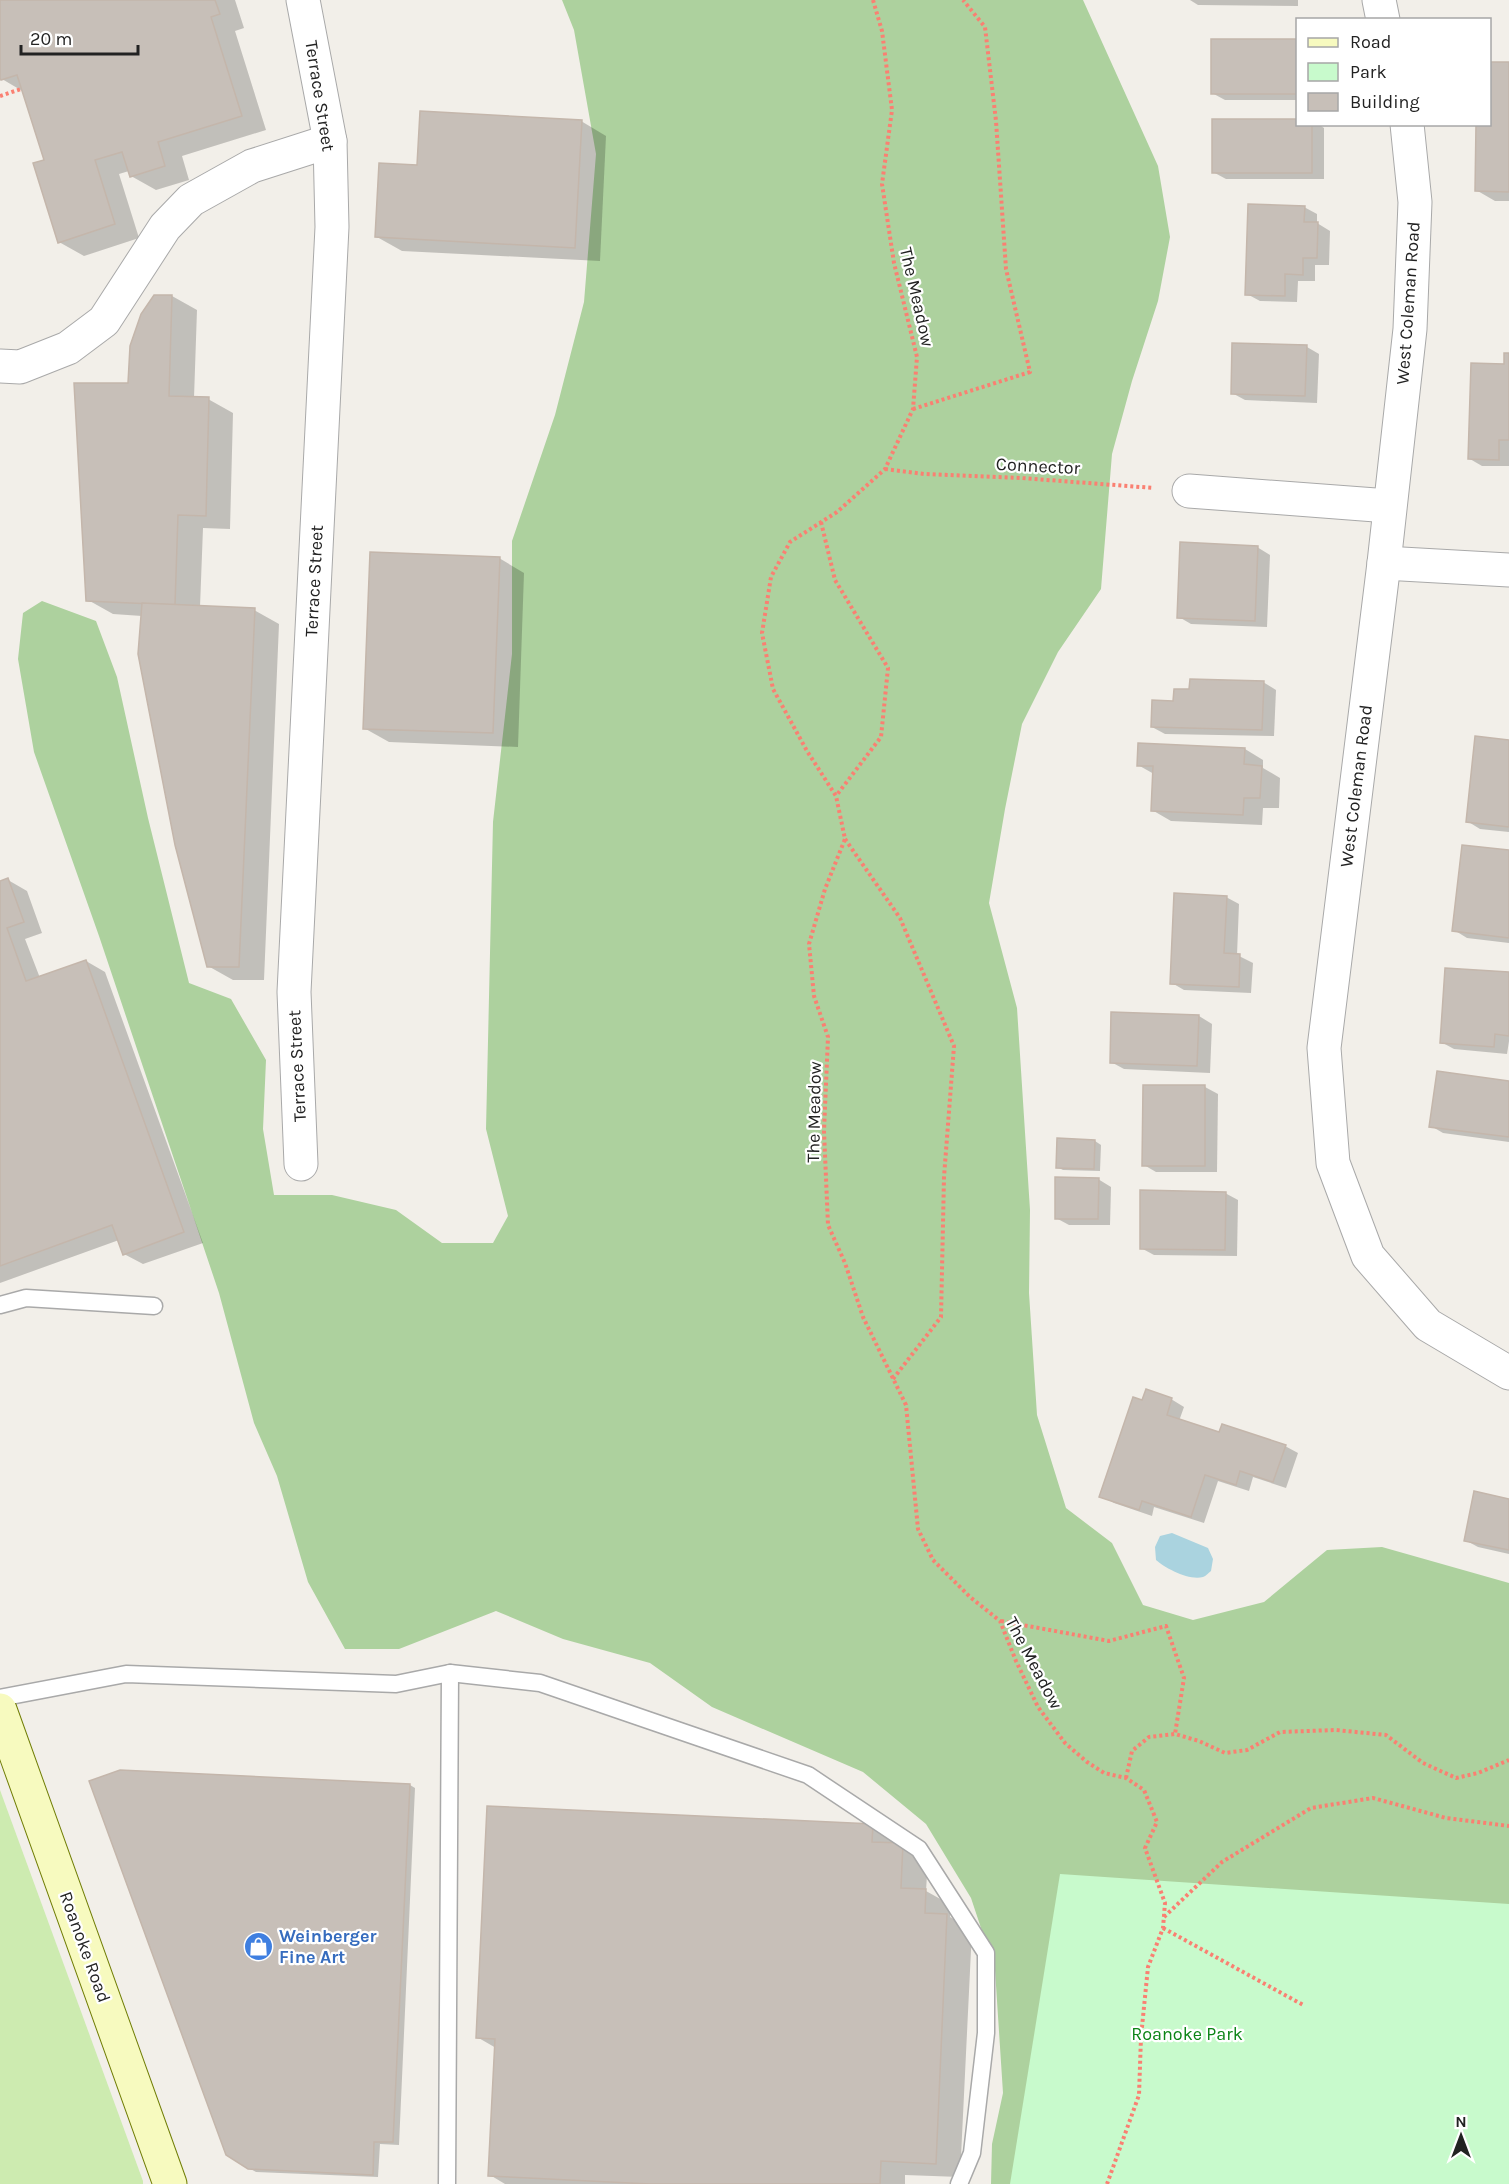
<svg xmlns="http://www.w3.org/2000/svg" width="1509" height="2184" font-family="Karla,sans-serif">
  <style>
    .grass { fill: #cdebb0 }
    .forest { fill: #add19e }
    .park { fill: #c8facc }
    .water { fill: #aad3df }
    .shadow { fill: #0003 }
    .building { fill: #c7bfb8; stroke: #c4b6ab; stroke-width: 1.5 }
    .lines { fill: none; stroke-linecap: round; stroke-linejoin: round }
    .lane-casing { stroke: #a9a9a9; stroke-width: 19 }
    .street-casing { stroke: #a9a9a9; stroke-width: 35 }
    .secondary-casing { stroke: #707d05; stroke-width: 35 }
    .path { stroke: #fa8072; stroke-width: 4; stroke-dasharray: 3 3; stroke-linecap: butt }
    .lane { stroke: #fff; stroke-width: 16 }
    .street { stroke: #fff; stroke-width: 33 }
    .secondary { stroke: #f7fabf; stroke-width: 33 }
    .labels { text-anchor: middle; stroke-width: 4.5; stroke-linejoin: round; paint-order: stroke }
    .street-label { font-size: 18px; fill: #222; stroke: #fff }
    .shop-label { font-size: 18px; font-weight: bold; fill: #366cbe; stroke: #fff; text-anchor: start }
    .park-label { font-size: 18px; fill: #0c8416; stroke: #fff }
  </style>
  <rect width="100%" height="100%" fill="#f2efe9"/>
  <polygon class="grass" points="0,1790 143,2181 143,2184 0,2184"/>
  <polygon class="forest" points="562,0 1083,0 1158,166 1170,237 1158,301 1132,381 1112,454 1101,589 1058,652 1022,724 1005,809 989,903 1017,1008 1030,1210 1029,1293 1037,1415 1066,1508 1112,1543 1143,1605 1193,1620 1264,1602 1327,1550 1382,1547 1509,1583 1509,2184 991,2184 992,2144 1003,2093 995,1970 971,1898 926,1824 863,1772 712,1707 650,1663 563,1639 496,1611 399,1649 345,1649 308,1582 277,1476 254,1423 219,1293 99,936 34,752 18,659 23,613 42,601 96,621 117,677 148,818 189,983 231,999 266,1060 263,1129 274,1195 332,1195 396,1210 442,1243 493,1243 508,1216 486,1129 493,822 512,654 512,541 555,415 584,302 596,154 574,30"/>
  <polygon class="park" points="1060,1874 1509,1904 1509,2184 1010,2184"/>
  <path class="water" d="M1172,1533L1208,1548L1213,1559L1211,1571C1208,1573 1206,1576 1203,1577C1189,1581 1165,1568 1156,1560L1155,1547L1160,1536Z"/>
  <g class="shadow">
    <polygon points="0,0 235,0 244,28 235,31 266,130 182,156 189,180 156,190 131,176 129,171 119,174 139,238 84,256 59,242 46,161 24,92 2,79 0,73"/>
    <polygon points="1190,0 1298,0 1298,6 1198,5"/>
    <polygon points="1298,40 1298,100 1225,100 1212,93"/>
    <polygon points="1490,63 1509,64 1509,201 1495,201 1476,190 1490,124"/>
    <polygon points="581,121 606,136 600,261 402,251 377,237"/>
    <polygon points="1298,124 1318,124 1324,128 1324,179 1226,179 1213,172"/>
    <polygon points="1304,207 1317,214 1317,223 1330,231 1329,265 1315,265 1315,281 1298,281 1297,302 1260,301 1247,294"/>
    <polygon points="172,296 197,310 194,398 208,399 233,413 230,529 203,528 200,607 254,610 279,624 264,980 233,980 208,966 142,616 113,614 88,600 130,384"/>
    <polygon points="1307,347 1319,354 1317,403 1245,400 1232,393"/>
    <polygon points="1509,355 1509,466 1482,466 1470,459"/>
    <polygon points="1257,547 1270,555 1267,627 1191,624 1179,617"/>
    <polygon points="499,558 524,573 518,747 389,742 364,728"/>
    <polygon points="1263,682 1276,690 1274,736 1165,734 1152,727 1175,702"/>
    <polygon points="1509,741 1509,832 1480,829 1467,821"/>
    <polygon points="1245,749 1263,760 1263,768 1280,778 1279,808 1263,808 1262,825 1171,821 1152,810 1154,774 1138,765"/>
    <polygon points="1509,852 1509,943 1467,938 1454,930"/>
    <polygon points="8,880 27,891 42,933 25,939 40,978 86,961 105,972 203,1243 143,1264 124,1254 119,1240 0,1283 0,883"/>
    <polygon points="1226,897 1239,904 1237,955 1253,963 1251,993 1184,990 1172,983"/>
    <polygon points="1509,974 1509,1041 1507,1054 1454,1049 1441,1042"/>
    <polygon points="1113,1013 1199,1016 1212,1024 1210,1073 1124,1069 1111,1062"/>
    <polygon points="1509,1083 1509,1142 1443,1133 1431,1126"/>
    <polygon points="1144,1087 1205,1087 1218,1094 1217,1172 1156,1172 1144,1165"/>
    <polygon points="1095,1141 1101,1145 1100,1171 1063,1170 1057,1167"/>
    <polygon points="1098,1179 1111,1187 1110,1225 1069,1225 1056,1218"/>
    <polygon points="1225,1193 1238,1200 1237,1256 1154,1255 1141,1248"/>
    <polygon points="1171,1399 1184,1407 1179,1421 1220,1434 1285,1446 1298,1453 1286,1488 1253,1477 1249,1491 1218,1481 1204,1523 1154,1507 1152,1516 1114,1503 1101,1496 1143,1402"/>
    <polygon points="1509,1500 1509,1554 1478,1547 1465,1540"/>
    <polygon points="410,1785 415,1788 399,2145 380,2144 378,2177 256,2172 249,2168"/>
    <polygon points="873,1826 928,1859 926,1891 951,1905 950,1917 972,1930 960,2177 905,2175 905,2184 505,2184 490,2175 496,2048 477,2037"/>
  </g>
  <g class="building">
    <polygon points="0,0 215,0 220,14 211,17 242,116 158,142 165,166 130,177 122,152 95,160 115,224 58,243 33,163 44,160 17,75 1,80 0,78"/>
    <rect x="1211" y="39" width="87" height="55"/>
    <polygon points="1490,62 1509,62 1509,192 1475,191 1476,124 1490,124"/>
    <polygon points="420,111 582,120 575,248 375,237 379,163 417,165"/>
    <polygon points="1212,119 1298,119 1298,124 1312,124 1312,173 1212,173"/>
    <polygon points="1248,204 1305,206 1304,222 1318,222 1317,258 1303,258 1303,275 1285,274 1285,296 1245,295"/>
    <polygon points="154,295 172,295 169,396 209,397 206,516 178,515 175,605 86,601 74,383 128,383 130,346 141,314"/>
    <polygon points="1232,343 1307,345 1305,396 1231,394"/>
    <polygon points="1504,353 1509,353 1509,440 1499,440 1499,460 1468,459 1471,363 1504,364"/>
    <polygon points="1180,542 1258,546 1255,621 1177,618"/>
    <polygon points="370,552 500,557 493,733 363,729"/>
    <polygon points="142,603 255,608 239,967 207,967 175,845 138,654"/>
    <polygon points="1190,679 1264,681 1262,730 1151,727 1152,700 1173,701 1174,689 1189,689"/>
    <polygon points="1475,736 1509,740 1509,827 1466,822"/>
    <polygon points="1138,743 1245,748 1244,764 1262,766 1260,798 1244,798 1243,815 1151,811 1153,766 1137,766"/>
    <polygon points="1462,845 1509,850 1509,938 1452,931"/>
    <polygon points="8,878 24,922 7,928 26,981 86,960 184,1232 123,1255 112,1225 0,1266 0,881"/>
    <polygon points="1174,893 1227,896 1224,953 1240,954 1239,987 1170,984"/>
    <polygon points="1445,968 1509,972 1509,1036 1495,1034 1494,1047 1440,1043"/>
    <polygon points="1111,1012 1199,1015 1197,1066 1110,1063"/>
    <polygon points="1437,1071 1509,1081 1509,1137 1429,1127"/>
    <polygon points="1143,1085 1205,1085 1205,1166 1142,1166"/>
    <polygon points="1057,1138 1095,1140 1094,1169 1056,1168"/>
    <polygon points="1055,1177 1099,1178 1098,1219 1055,1219"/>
    <polygon points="1140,1190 1226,1192 1225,1250 1140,1249"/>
    <polygon points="1146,1389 1172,1398 1167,1415 1219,1432 1222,1424 1286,1445 1273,1482 1240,1471 1236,1485 1205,1475 1191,1517 1142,1501 1139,1510 1099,1497 1133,1397 1142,1400"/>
    <polygon points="1474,1491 1509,1499 1509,1550 1464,1541"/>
    <polygon points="120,1770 410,1784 393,2142 374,2142 373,2175 248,2169 226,2155 89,1781"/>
    <polygon points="487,1806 873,1824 872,1842 903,1843 901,1888 926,1889 925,1913 947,1914 936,2164 881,2161 880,2184 650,2184 488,2176 495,2039 476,2038"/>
  </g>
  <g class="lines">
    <defs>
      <g id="lane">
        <polyline points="0,1305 26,1298 154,1306"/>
        <polyline points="0,1698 126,1674 396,1684 450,1673 540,1683 808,1775 919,1849 986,1953 986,2033 972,2153 959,2184"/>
        <polyline points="447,2184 450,1673"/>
      </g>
      <g id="street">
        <polyline points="1379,0 1383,20"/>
        <polyline points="1407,124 1415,202 1410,329 1384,563 1324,1048 1333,1163 1368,1256 1428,1325 1509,1373"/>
        <polyline points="0,366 20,367 68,348 104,321 165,227 191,200 252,166 330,141"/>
        <polyline points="1189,491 1389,506"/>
        <polyline points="1384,563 1509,570"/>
        <polyline points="301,1164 294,992 332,227 330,141 303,0"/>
      </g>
      <polyline id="secondary" points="0,1710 170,2184"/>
    </defs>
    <use href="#lane" class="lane-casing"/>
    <use href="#street" class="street-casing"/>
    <use href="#secondary" class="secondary-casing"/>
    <g class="path">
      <polyline points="873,0 882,31 892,110 882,184 894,263 917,357 913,409 885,469 837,512 790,542 771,577 762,633 773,689 807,751 836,796 845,839 825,889 809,944 814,996 828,1037 824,1131 828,1225 845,1263 863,1317 906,1405 918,1529 933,1560 970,1597 1000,1621 1016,1661 1038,1707 1065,1743 1087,1762 1104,1773 1126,1778 1144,1790 1157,1822 1145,1848 1165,1903 1163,1928 1148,1967 1141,2037 1139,2095 1107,2184"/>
      <polyline points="0,96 21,89"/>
      <polyline points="913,409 1030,372 1006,269 996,121 985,27 963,0"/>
      <polyline points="885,469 924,474 1021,478 1154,488"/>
      <polyline points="821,522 835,580 888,668 881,737 836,796"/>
      <polyline points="845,839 900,918 954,1046 944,1177 941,1317 893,1379"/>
      <polyline points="1001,1621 1109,1641 1166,1626 1184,1678 1175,1734"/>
      <polyline points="1126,1778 1132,1751 1149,1737 1175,1734 1199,1741 1225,1753 1247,1750 1280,1732 1336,1730 1386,1735 1423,1763 1456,1778 1478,1773 1509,1760"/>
      <polyline points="1164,1917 1222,1862 1311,1808 1373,1798 1446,1818 1509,1826"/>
      <polyline points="1163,1928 1305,2006"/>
    </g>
    <use href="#lane" class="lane"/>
    <use href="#street" class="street"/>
    <use href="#secondary" class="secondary"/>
  </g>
  <defs>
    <symbol id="shop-disc" viewBox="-11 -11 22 22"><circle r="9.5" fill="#3f7fe0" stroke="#fff"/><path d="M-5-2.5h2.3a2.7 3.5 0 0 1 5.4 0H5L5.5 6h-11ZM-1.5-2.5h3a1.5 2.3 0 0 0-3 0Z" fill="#fff"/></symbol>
  </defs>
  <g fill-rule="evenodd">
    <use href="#shop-disc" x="242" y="1930" width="33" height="33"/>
  </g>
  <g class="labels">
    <g class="street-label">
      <text transform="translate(320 96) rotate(81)" y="6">Terrace Street</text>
      <text transform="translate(917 297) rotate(77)" y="6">The Meadow</text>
      <text transform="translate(1408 303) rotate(-86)" y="6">West Coleman Road</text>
      <text transform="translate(1038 466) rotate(3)" y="6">Connector</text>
      <text transform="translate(314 581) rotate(-87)" y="6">Terrace Street</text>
      <text transform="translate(1356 786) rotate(-83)" y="6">West Coleman Road</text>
      <text transform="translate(297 1066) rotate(-93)" y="6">Terrace Street</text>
      <text transform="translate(814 1112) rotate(-89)" y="6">The Meadow</text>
      <text transform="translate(1034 1663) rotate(62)" y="6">The Meadow</text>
      <text transform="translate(85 1947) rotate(70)" y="6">Roanoke Road</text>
    </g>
    <g class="shop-label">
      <text x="279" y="1942">Weinberger<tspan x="279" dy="21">Fine Art</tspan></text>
    </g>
    <g class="park-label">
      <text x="1187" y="2040">Roanoke Park</text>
    </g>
  </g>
  <rect x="1296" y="18" width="195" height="108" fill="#ffffff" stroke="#a7a7a7" stroke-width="1.5"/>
  <rect x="1308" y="38" width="30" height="9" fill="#f7fabf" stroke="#a7a7a7" stroke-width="1.5"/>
  <text x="1350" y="48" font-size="18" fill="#222222">Road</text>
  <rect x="1308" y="63" width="30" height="18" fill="#c8facc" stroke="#a7a7a7" stroke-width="1.5"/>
  <text x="1350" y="78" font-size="18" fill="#222222">Park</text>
  <rect x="1308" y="93" width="30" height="18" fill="#c7bfb8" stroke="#a7a7a7" stroke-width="1.5"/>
  <text x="1350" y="108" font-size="18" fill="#222222">Building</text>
  <g transform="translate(1461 2136)" stroke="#ffffff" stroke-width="4.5" paint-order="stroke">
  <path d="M0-4.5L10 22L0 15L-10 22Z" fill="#222222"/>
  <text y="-9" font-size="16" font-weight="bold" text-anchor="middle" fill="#222222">N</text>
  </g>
  <path d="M21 45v9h117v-9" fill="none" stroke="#222222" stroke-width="3"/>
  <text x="30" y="45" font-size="18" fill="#222222" stroke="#ffffff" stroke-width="4.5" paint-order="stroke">20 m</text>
</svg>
